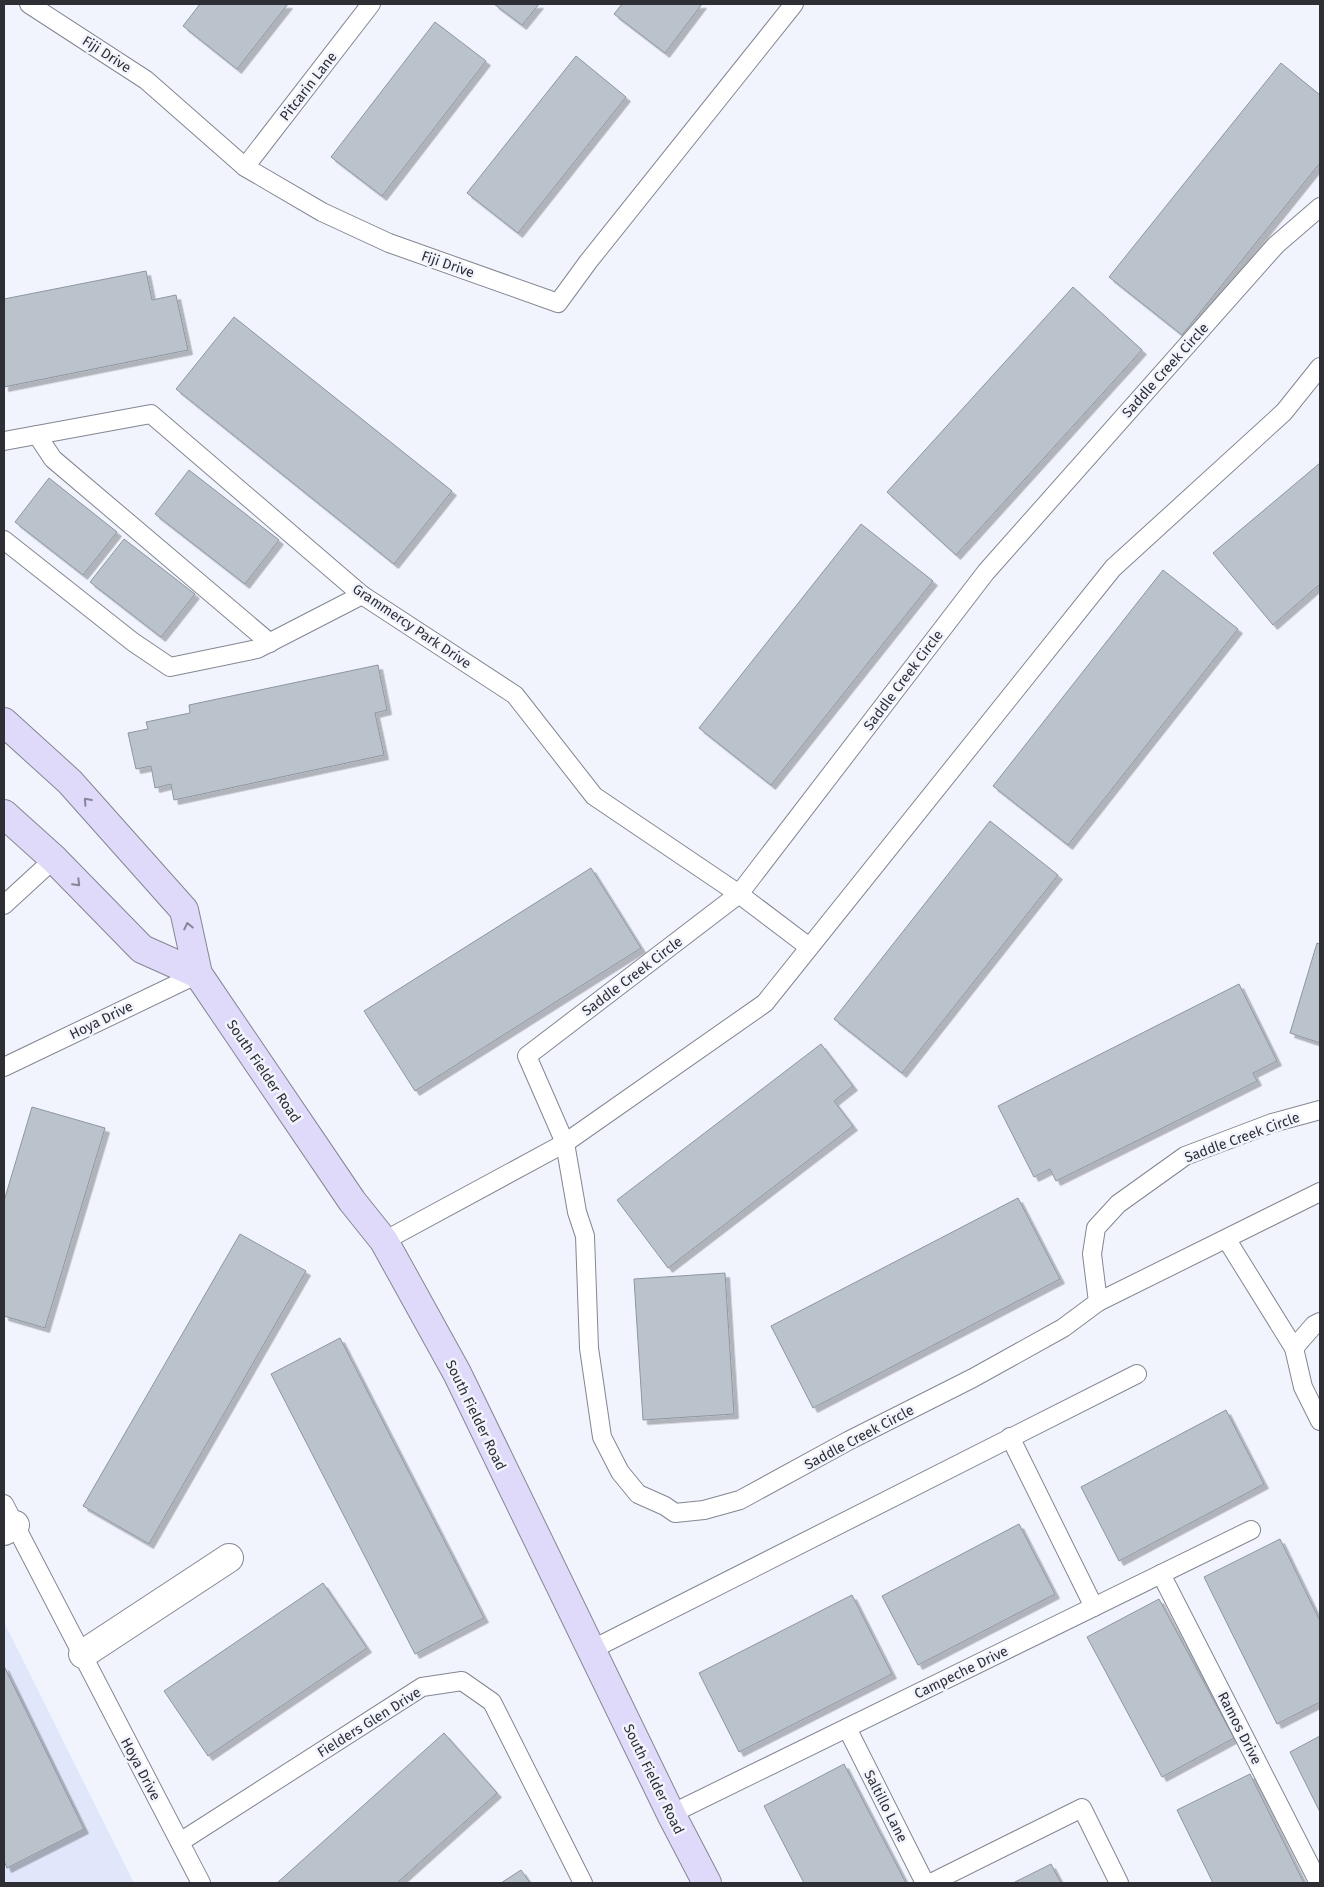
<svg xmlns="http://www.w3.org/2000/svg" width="1324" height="1887" font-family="'Fira Sans',sans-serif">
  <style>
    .built { fill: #e1e7fa }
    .building { fill: #bac2cc; stroke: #8e969f; filter: url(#shadow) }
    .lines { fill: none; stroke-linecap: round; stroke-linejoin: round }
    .lane-casing { stroke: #838792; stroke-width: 20 }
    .street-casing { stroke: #838792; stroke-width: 30 }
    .secondary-casing { stroke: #838792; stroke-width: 30 }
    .lane { stroke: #fff; stroke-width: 18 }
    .street { stroke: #fff; stroke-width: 28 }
    .secondary { stroke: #dfd9fa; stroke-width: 28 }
    .oneway { stroke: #868497 }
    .labels { text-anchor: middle; stroke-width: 5; stroke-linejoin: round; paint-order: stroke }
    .street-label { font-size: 14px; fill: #2e2f34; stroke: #f1f4fd }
  </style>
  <defs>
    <filter id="shadow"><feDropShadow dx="4.5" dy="4.5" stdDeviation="0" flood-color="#0004"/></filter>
  </defs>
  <rect width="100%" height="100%" fill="#f1f4fd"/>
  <polygon class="built" points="4,1622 134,1883 4,1883"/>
  <g class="building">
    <polygon points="200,4 288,4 237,69 183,26"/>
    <polygon points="494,4 539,4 522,25"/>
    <polygon points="622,4 702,4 665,53 614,14"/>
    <polygon points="435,22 486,61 382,196 331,157"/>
    <polygon points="576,56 626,97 518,233 467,193"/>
    <polygon points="1281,63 1320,95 1320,163 1182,335 1109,277"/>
    <polygon points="146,271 152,300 176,295 188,350 4,387 4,299"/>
    <polygon points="1073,287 1142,350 956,555 887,492"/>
    <polygon points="234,317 452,491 394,564 176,389"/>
    <polygon points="1320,463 1320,584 1273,625 1213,553"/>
    <polygon points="189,470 279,540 245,584 155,514"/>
    <polygon points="49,478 117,532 83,575 15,522"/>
    <polygon points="861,524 933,581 771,785 699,728"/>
    <polygon points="124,539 195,594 161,637 90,582"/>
    <polygon points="1163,570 1238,629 1068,845 993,786"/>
    <polygon points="378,665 387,710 375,713 384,755 174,800 171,784 155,788 151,766 136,769 128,733 148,729 146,722 190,713 189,705"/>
    <polygon points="990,821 1058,875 902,1073 834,1019"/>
    <polygon points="591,868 641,948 415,1091 364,1011"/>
    <polygon points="1317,943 1320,944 1320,1043 1290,1033"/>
    <polygon points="1239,984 1277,1061 1253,1073 1257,1081 1056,1181 1050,1169 1034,1177 998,1106"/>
    <polygon points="821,1044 853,1086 834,1101 853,1126 668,1268 617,1200"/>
    <polygon points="32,1107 105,1128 45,1328 4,1316 4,1201"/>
    <polygon points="1018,1198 1060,1279 813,1408 771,1326"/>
    <polygon points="240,1234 306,1271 149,1544 83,1506"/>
    <polygon points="725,1273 734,1414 643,1420 634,1279"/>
    <polygon points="340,1338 484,1618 415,1654 271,1374"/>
    <polygon points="1226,1410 1264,1484 1119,1561 1081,1487"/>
    <polygon points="1019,1524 1055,1594 918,1665 882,1596"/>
    <polygon points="1280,1539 1320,1621 1320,1702 1277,1724 1204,1577"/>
    <polygon points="323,1583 367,1648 208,1756 164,1691"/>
    <polygon points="852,1595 892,1674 739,1752 699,1673"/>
    <polygon points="1159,1599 1234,1738 1162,1777 1087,1637"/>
    <polygon points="4,1666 84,1829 7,1868 4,1861"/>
    <polygon points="444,1733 497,1793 397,1883 277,1883"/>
    <polygon points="1320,1736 1320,1812 1290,1752"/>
    <polygon points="844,1764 906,1883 804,1883 764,1806"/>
    <polygon points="1250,1774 1304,1883 1213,1883 1177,1810"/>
    <polygon points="1051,1864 1061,1883 1013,1883"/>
    <polygon points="521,1870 530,1883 501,1883"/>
  </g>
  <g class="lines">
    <defs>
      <g id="lane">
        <polyline points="29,4 146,80 245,167 322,212 389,243 558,303 588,262 794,4"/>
        <polyline points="245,167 371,4"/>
        <polyline points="1320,207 1276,245 986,572 739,894 527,1056 565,1143 577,1212 585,1236 589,1348 602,1437 620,1472 638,1494 665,1506 675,1513 704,1510 740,1500 848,1441 973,1378 1063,1328 1098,1302 1092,1254 1096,1228 1118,1204 1185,1156 1272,1123 1320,1110"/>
        <polyline points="37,435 53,459 270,643"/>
        <polyline points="4,441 151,414 362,595 515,695 594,796 739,894 809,947"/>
        <polyline points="4,540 133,642 170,667 257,649 362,595"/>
        <polyline points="4,905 54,859"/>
        <polyline points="4,1067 198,974"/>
        <polyline points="1227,1240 1294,1348"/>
        <polyline points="384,1241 565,1143 765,1003 1113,568 1284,412 1320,367"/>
        <polyline points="1098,1302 1320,1192"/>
        <polyline points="1320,1322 1314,1325 1294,1348 1303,1387 1320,1421"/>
        <polyline points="1010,1437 1094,1607"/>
        <polyline points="4,1504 201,1883"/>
        <polyline points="1161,1574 1319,1883"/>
        <polyline points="591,1650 1137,1374"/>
        <polyline points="847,1728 925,1883"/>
        <polyline points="671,1814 1251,1530"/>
        <polyline points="180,1842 422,1687 462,1681 492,1702 583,1883"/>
        <polyline points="931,1883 1082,1808 1119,1883"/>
      </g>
      <g id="street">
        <polyline points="4,1531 15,1525"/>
        <polyline points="83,1654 229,1558"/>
      </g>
      <g id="secondary">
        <polyline points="4,722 70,782 184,910 198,974 352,1201 384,1241 457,1373 671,1814 707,1883"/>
        <polyline points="4,814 54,859 142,949 198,974"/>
      </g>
    </defs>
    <use href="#lane" class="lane-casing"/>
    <use href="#street" class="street-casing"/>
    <use href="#secondary" class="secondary-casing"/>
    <use href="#lane" class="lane"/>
    <use href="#street" class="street"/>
    <use href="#secondary" class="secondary"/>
  </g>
  <defs><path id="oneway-chevron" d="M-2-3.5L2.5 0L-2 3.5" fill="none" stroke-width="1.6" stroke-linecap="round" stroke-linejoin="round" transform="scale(1.25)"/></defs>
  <g class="oneway">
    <use href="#oneway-chevron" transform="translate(87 801) rotate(-132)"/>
    <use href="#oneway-chevron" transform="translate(77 883) rotate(45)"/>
    <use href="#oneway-chevron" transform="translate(188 926) rotate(-102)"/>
  </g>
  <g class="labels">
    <g class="street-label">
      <text transform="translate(107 54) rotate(33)" y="5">Fiji Drive</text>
      <text transform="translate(308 86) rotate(-52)" y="5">Pitcarin Lane</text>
      <text transform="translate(448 264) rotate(19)" y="5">Fiji Drive</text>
      <text transform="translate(1165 370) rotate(-48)" y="5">Saddle Creek Circle</text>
      <text transform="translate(412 626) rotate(34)" y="5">Grammercy Park Drive</text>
      <text transform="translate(903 680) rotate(-53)" y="5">Saddle Creek Circle</text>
      <text transform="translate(632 976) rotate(-37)" y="5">Saddle Creek Circle</text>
      <text transform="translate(101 1020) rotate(-26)" y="5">Hoya Drive</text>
      <text transform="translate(264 1071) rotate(56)" y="5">South Fielder Road</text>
      <text transform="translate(1242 1137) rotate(-20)" y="5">Saddle Creek Circle</text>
      <text transform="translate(476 1415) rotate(64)" y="5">South Fielder Road</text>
      <text transform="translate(859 1437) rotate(-28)" y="5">Saddle Creek Circle</text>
      <text transform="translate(961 1672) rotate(-26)" y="5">Campeche Drive</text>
      <text transform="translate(369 1722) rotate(-32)" y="5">Fielders Glen Drive</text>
      <text transform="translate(1240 1728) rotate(63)" y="5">Ramos Drive</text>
      <text transform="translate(141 1769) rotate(62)" y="5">Hoya Drive</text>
      <text transform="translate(654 1779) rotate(64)" y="5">South Fielder Road</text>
      <text transform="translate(886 1806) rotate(63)" y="5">Saltillo Lane</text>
    </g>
  </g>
  <rect width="1324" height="1887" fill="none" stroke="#2e2f34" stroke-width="10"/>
</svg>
